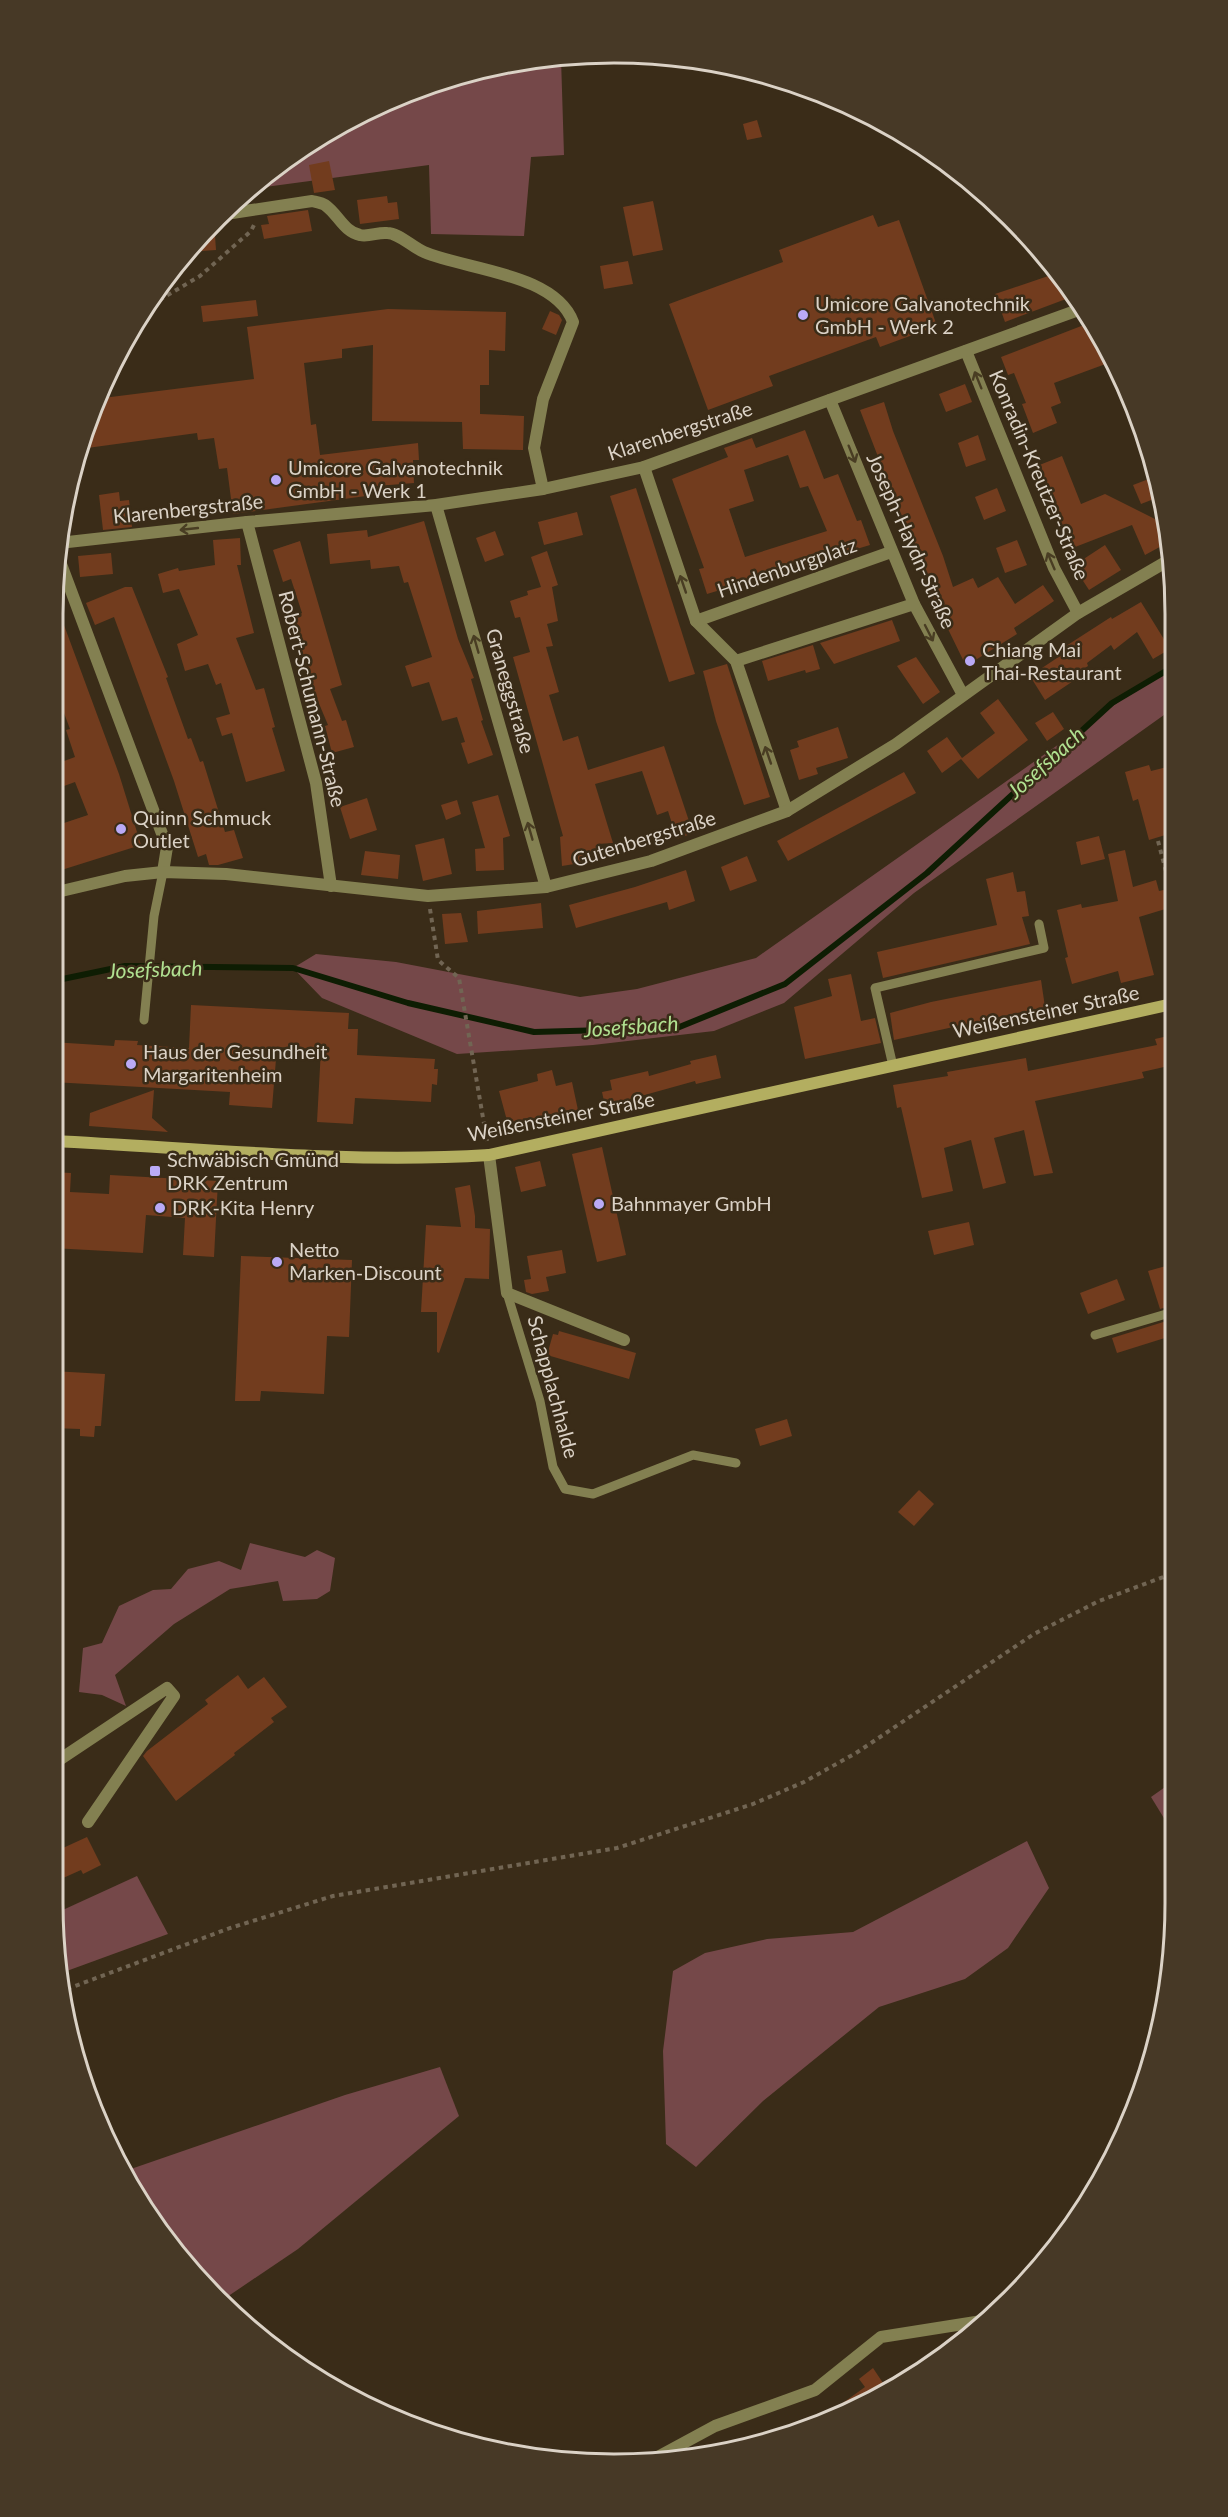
<svg xmlns="http://www.w3.org/2000/svg" width="1228" height="2517" font-family="Lato,sans-serif">
  <style>
    .green { fill: #754849 }
    .lines { fill: none; stroke-linecap: round; stroke-linejoin: round }
    .stream { stroke: #0e1d03; stroke-width: 6 }
    .building { fill: #723c1e; fill-rule: evenodd }
    .path { stroke: #716553; stroke-width: 4; stroke-dasharray: 4.5 4.5; stroke-linecap: butt }
    .service { stroke: #838051; stroke-width: 9 }
    .minor { stroke: #838051; stroke-width: 12 }
    .secondary { stroke: #b3ae60; stroke-width: 12 }
    .oneway { stroke: #493d23 }
    .poi-dot { fill: #baaaf6; stroke: #3a2c18; stroke-width: 2 }
    .labels { text-anchor: middle; stroke-width: 5; stroke-linejoin: round; paint-order: stroke }
    .poi-label { font-size: 20px; fill: #dbd2c6; stroke: #3a2c18; text-anchor: start }
    .street-label { font-size: 20px; fill: #dbd2c6; stroke: #3a2c18 }
    .water-label { font-size: 21px; font-style: italic; fill: #b1e191; stroke: #3a2c18 }
    .rim { fill: none; stroke: #dbd2c6; stroke-width: 3 }
  </style>
  <rect width="100%" height="100%" fill="#3a2c18"/>
  <g class="green">
    <polygon points="561,58 564,155 531,157 524,236 431,234 429,165 251,189 302,147 399,95 505,63"/>
    <polygon points="1171,665 1171,710 914,893 784,1003 714,1031 593,1045 457,1054 322,998 293,968 316,954 396,962 580,997 637,989 756,958"/>
    <polygon points="250,1543 305,1557 317,1550 335,1558 330,1591 317,1599 283,1601 278,1581 230,1589 174,1624 115,1675 126,1706 102,1695 79,1692 83,1648 102,1643 119,1606 153,1590 171,1589 188,1569 219,1561 241,1570"/>
    <polygon points="1175,1780 1175,1830 1170,1828 1151,1797"/>
    <polygon points="1027,1841 1049,1888 1008,1948 965,1979 879,2007 763,2101 696,2167 666,2144 663,2051 673,1971 705,1953 767,1939 853,1932"/>
    <polygon points="137,1876 168,1934 64,1972 54,1914"/>
    <polygon points="440,2067 459,2116 298,2249 221,2301 169,2245 128,2170 345,2095"/>
  </g>
  <g class="lines">
    <polyline class="stream" points="53,981 125,966 293,968 408,1003 534,1032 677,1028 785,984 927,873 1112,703 1171,668"/>
  </g>
  <g class="building">
    <polygon points="757,120 762,137 747,140 743,124"/>
    <polygon points="329,161 335,190 314,193 309,165"/>
    <polygon points="387,196 388,203 397,202 399,219 360,224 357,200"/>
    <polygon points="653,201 663,250 633,256 623,207"/>
    <polygon points="308,210 312,231 264,239 261,225 269,224 267,216"/>
    <polygon points="873,215 878,227 899,220 937,326 880,347 876,337 769,376 773,386 708,410 669,304 783,262 779,250"/>
    <polygon points="214,221 216,250 188,252 198,240"/>
    <polygon points="628,261 633,284 604,289 600,266"/>
    <polygon points="1060,272 1074,296 1005,322 995,294"/>
    <polygon points="256,300 258,316 203,322 201,306"/>
    <polygon points="388,309 506,312 505,351 489,350 489,385 480,385 480,414 524,416 523,450 463,449 462,422 372,421 373,345 342,349 342,358 304,363 311,425 316,424 320,455 418,443 419,460 413,460 414,483 365,487 366,496 233,514 227,468 219,469 214,438 198,440 197,433 80,449 95,399 254,379 247,327"/>
    <polygon points="550,311 559,315 562,320 556,335 542,329"/>
    <polygon points="1089,323 1111,362 1054,383 1061,403 1051,407 1057,423 1033,433 1022,404 1026,403 1014,373 1008,375 1001,357"/>
    <polygon points="965,384 972,402 946,412 939,394"/>
    <polygon points="884,402 893,431 943,556 953,587 973,578 978,588 998,577 1015,604 1043,585 1054,601 1014,628 1017,634 966,666 931,594 860,410"/>
    <path d="M805,430L824,479L838,474L857,521L861,520L870,545L707,594L699,569L704,568L672,479L728,457L724,448L752,438L756,448ZM788,455L800,488L808,486L827,531L745,557L729,509L754,501L744,470Z"/>
    <polygon points="978,435 986,460 966,467 958,443"/>
    <polygon points="1062,456 1081,504 1105,494 1155,519 1167,543 1145,555 1132,525 1070,549 1037,466"/>
    <polygon points="1154,477 1159,497 1141,504 1133,485"/>
    <polygon points="636,488 695,674 669,682 610,496"/>
    <polygon points="997,488 1006,511 984,520 975,497"/>
    <polygon points="119,492 120,501 129,500 132,527 103,530 99,495"/>
    <polygon points="577,512 583,535 544,545 538,522"/>
    <polygon points="424,521 458,639 474,678 471,679 483,720 481,721 493,755 468,764 461,743 465,742 457,717 442,721 429,682 412,687 405,666 432,657 408,582 404,583 399,566 371,569 370,560 330,564 327,534 367,530 368,537"/>
    <polygon points="495,531 504,555 485,562 476,538"/>
    <polygon points="240,538 241,565 237,565 254,633 236,638 256,690 264,688 275,727 272,728 285,771 246,782 232,733 222,736 216,718 230,714 221,683 216,685 208,664 185,671 177,644 198,635 179,589 163,593 158,574 178,568 179,571 215,565 213,540"/>
    <polygon points="1017,540 1027,565 1005,573 996,548"/>
    <polygon points="300,541 342,685 330,689 342,721 346,720 354,747 332,753 325,726 328,725 315,694 292,616 302,613 291,579 283,582 273,550"/>
    <polygon points="1105,545 1121,570 1089,590 1074,567 1076,564"/>
    <polygon points="547,551 558,585 552,587 558,621 547,624 553,646 546,647 559,692 549,695 563,741 578,736 588,770 664,746 693,833 677,839 668,811 657,815 642,771 595,784 613,843 597,844 599,860 562,866 560,837 563,836 513,657 530,652 520,617 515,618 510,601 528,595 527,591 541,587 531,557"/>
    <polygon points="111,553 113,574 80,577 78,556"/>
    <polygon points="125,587 132,587 168,677 166,678 188,739 191,738 200,762 203,761 225,832 234,830 243,858 218,865 209,865 206,854 198,857 174,781 114,617 95,625 86,603"/>
    <polygon points="54,598 119,774 141,845 52,873 52,827 88,815 75,782 64,786 56,764 75,757 66,730 70,729 58,697 52,699"/>
    <polygon points="1141,602 1170,649 1153,659 1137,632 1114,650 1111,645 1087,663 1088,666 1082,670 1085,673 1045,700 1030,676 1069,650 1066,646 1111,617 1112,619"/>
    <polygon points="892,620 900,641 834,664 820,643"/>
    <polygon points="813,645 820,669 806,673 805,670 768,681 762,661"/>
    <polygon points="916,657 940,692 923,704 897,666"/>
    <polygon points="727,664 770,797 744,805 716,721 703,671"/>
    <polygon points="998,699 1028,740 978,779 961,759 942,773 927,751 947,737 962,758 995,733 980,713"/>
    <polygon points="1053,712 1064,729 1047,741 1035,723"/>
    <polygon points="838,727 848,758 816,768 818,774 799,780 790,750 799,747 797,741"/>
    <polygon points="1149,765 1151,771 1167,767 1169,772 1171,771 1172,833 1149,840 1138,799 1133,801 1125,772"/>
    <polygon points="904,772 916,793 788,861 777,841"/>
    <polygon points="498,795 510,836 503,838 504,870 476,871 475,849 485,848 472,802"/>
    <polygon points="367,798 377,830 350,839 340,807"/>
    <polygon points="457,800 461,814 446,820 441,805"/>
    <polygon points="1099,836 1105,859 1081,865 1076,842"/>
    <polygon points="444,838 452,874 423,881 415,845"/>
    <polygon points="1125,850 1133,887 1156,880 1159,891 1168,889 1172,907 1139,917 1154,975 1121,983 1118,971 1072,984 1065,958 1068,957 1057,910 1081,904 1082,908 1118,901 1108,854"/>
    <polygon points="365,851 400,855 398,879 361,875"/>
    <polygon points="747,856 757,881 730,891 721,867"/>
    <polygon points="686,870 695,901 669,910 667,902 576,928 569,905 635,887"/>
    <polygon points="1013,872 1017,892 1025,891 1029,916 1022,917 1030,944 883,978 877,952 997,925 986,879"/>
    <polygon points="541,903 543,928 478,934 477,911"/>
    <polygon points="461,913 468,942 445,944 442,914"/>
    <polygon points="851,974 861,1021 875,1018 881,1043 805,1059 794,1007 832,996 828,979"/>
    <polygon points="1041,980 1045,1007 894,1040 890,1013 931,1002"/>
    <polygon points="191,1005 349,1013 348,1029 358,1029 357,1055 435,1059 434,1069 438,1069 437,1085 432,1084 431,1102 355,1098 353,1124 317,1122 321,1049 277,1047 272,1108 229,1105 230,1092 52,1082 52,1042 114,1046 115,1040 138,1041 137,1045 189,1048"/>
    <polygon points="1172,1035 1173,1065 1142,1072 1144,1078 1035,1101 1053,1173 1034,1176 1024,1130 994,1138 1006,1183 983,1189 971,1140 944,1148 953,1191 922,1198 901,1107 897,1108 893,1085 948,1076 947,1072 1026,1058 1028,1071 1157,1045 1155,1039"/>
    <polygon points="716,1055 721,1078 696,1084 695,1081 605,1106 602,1092 612,1090 610,1080 648,1071 649,1076 691,1064 690,1061"/>
    <polygon points="552,1070 556,1086 572,1082 578,1110 509,1128 499,1091 538,1081 537,1074"/>
    <polygon points="154,1090 152,1118 168,1132 89,1126 90,1113"/>
    <polygon points="602,1147 626,1255 597,1262 572,1154"/>
    <polygon points="540,1161 546,1186 521,1192 515,1167"/>
    <polygon points="52,1172 71,1173 70,1192 109,1194 110,1175 218,1181 214,1257 183,1255 185,1218 146,1215 143,1253 52,1248"/>
    <polygon points="470,1185 475,1216 475,1228 490,1229 489,1279 465,1278 439,1353 437,1352 437,1312 421,1312 426,1225 461,1227 455,1188"/>
    <polygon points="969,1222 974,1245 934,1255 928,1231"/>
    <polygon points="562,1250 566,1273 546,1277 549,1291 532,1294 526,1292 524,1280 531,1279 527,1256"/>
    <polygon points="241,1256 352,1260 349,1337 327,1336 324,1394 261,1391 260,1401 235,1401"/>
    <polygon points="1173,1264 1173,1305 1160,1309 1148,1271"/>
    <polygon points="1117,1279 1125,1300 1088,1314 1080,1293"/>
    <polygon points="1173,1319 1173,1341 1169,1342 1168,1337 1117,1353 1112,1338"/>
    <polygon points="559,1331 636,1353 629,1379 547,1355 553,1334 558,1335"/>
    <polygon points="52,1371 105,1374 101,1426 95,1426 94,1437 80,1436 80,1429 52,1428"/>
    <polygon points="787,1419 792,1436 760,1446 755,1429"/>
    <polygon points="919,1490 934,1504 914,1526 898,1512"/>
    <polygon points="238,1675 248,1689 264,1677 287,1707 271,1718 274,1722 234,1753 235,1755 176,1801 143,1756 147,1751 208,1704 205,1700"/>
    <polygon points="87,1837 101,1865 83,1874 81,1870 52,1883 52,1853"/>
    <polygon points="873,2368 887,2389 863,2406 827,2417 826,2415 865,2387 859,2379"/>
  </g>
  <g class="lines">
    <g class="path">
      <polyline points="144,309 200,276 251,231 255,223"/>
      <polyline points="1158,841 1172,894"/>
      <polyline points="430,909 438,960 459,978 487,1141"/>
      <polyline points="67,1989 230,1928 333,1896 617,1848 753,1804 804,1782 856,1753 1034,1634 1099,1601 1174,1573"/>
    </g>
    <g class="service">
      <polyline points="144,1020 154,916 163,872"/>
      <polyline points="893,1066 875,988 1044,948 1039,924"/>
      <polyline points="507,1293 540,1401 553,1467 565,1489 593,1494 693,1455 736,1463"/>
      <polyline points="1095,1335 1173,1312"/>
    </g>
    <g class="minor">
      <path d="M219,215L312,201C316,202 322,203 325,205C338,214 344,232 360,235C369,237 378,232 387,233C399,233 412,247 424,252C466,270 555,273 573,322L543,399L534,448L543,489"/>
      <polyline points="966,351 1054,568 1078,613"/>
      <polyline points="830,400 914,604 963,695"/>
      <polyline points="644,467 696,621 736,661 787,811"/>
      <polyline points="436,505 546,887"/>
      <polyline points="247,522 316,783 331,886"/>
      <polyline points="59,543 247,522 436,505 543,489 644,467 1081,309"/>
      <polyline points="58,556 167,847 163,872"/>
      <polyline points="696,621 891,552"/>
      <polyline points="736,661 914,604"/>
      <polyline points="53,893 125,876 163,872 226,874 428,896 546,887 651,861 787,811 896,744 1078,613 1171,559"/>
      <polyline points="489,1155 507,1293 624,1340"/>
      <polyline points="53,1764 167,1688 174,1696 88,1822"/>
      <polyline points="654,2459 715,2426 815,2390 881,2337 982,2321"/>
    </g>
    <path class="secondary" d="M53,1141C198,1148 344,1164 489,1155L1172,1004"/>
  </g>
  <defs><path id="oneway-shaft" d="M-6 0H5M1.5-3L5.5 0L1.5 3" fill="none" stroke-width="1.6" stroke-linecap="round" stroke-linejoin="round" transform="scale(1.5)"/></defs>
  <g class="oneway">
    <use href="#oneway-shaft" transform="translate(978 380) rotate(-112)"/>
    <use href="#oneway-shaft" transform="translate(852 454) rotate(68)"/>
    <use href="#oneway-shaft" transform="translate(189 529) rotate(174)"/>
    <use href="#oneway-shaft" transform="translate(1051 561) rotate(-113)"/>
    <use href="#oneway-shaft" transform="translate(683 584) rotate(-109)"/>
    <use href="#oneway-shaft" transform="translate(929 633) rotate(63)"/>
    <use href="#oneway-shaft" transform="translate(476 644) rotate(-106)"/>
    <use href="#oneway-shaft" transform="translate(768 755) rotate(-109)"/>
    <use href="#oneway-shaft" transform="translate(530 831) rotate(-106)"/>
  </g>
  <g class="poi-dot">
    <circle cx="803" cy="315" r="6"/>
    <circle cx="276" cy="480" r="6"/>
    <circle cx="970" cy="661" r="6"/>
    <circle cx="121" cy="829" r="6"/>
    <circle cx="131" cy="1064" r="6"/>
    <rect x="149" y="1165" width="12" height="12" rx="3"/>
    <circle cx="599" cy="1204" r="6"/>
    <circle cx="160" cy="1208" r="6"/>
    <circle cx="277" cy="1262" r="6"/>
  </g>
  <g class="labels">
    <g class="poi-label">
      <text x="815" y="311">Umicore Galvanotechnik<tspan x="815" dy="23">GmbH - Werk 2</tspan></text>
      <text x="288" y="475">Umicore Galvanotechnik<tspan x="288" dy="23">GmbH - Werk 1</tspan></text>
      <text x="982" y="657">Chiang Mai<tspan x="982" dy="23">Thai-Restaurant</tspan></text>
      <text x="133" y="825">Quinn Schmuck<tspan x="133" dy="23">Outlet</tspan></text>
      <text x="143" y="1059">Haus der Gesundheit<tspan x="143" dy="23">Margaritenheim</tspan></text>
      <text x="167" y="1167">Schwäbisch Gmünd<tspan x="167" dy="23">DRK Zentrum</tspan></text>
      <text x="611" y="1211">Bahnmayer GmbH</text>
      <text x="172" y="1215">DRK-Kita Henry</text>
      <text x="289" y="1257">Netto<tspan x="289" dy="23">Marken-Discount</tspan></text>
    </g>
    <g class="street-label">
      <text transform="translate(680 431) rotate(-18)" y="7">Klarenbergstraße</text>
      <text transform="translate(1039 475) rotate(67)" y="7">Konradin-Kreutzer-Straße</text>
      <text transform="translate(188 509) rotate(-6)" y="7">Klarenbergstraße</text>
      <text transform="translate(911 541) rotate(66)" y="7">Joseph-Haydn-Straße</text>
      <text transform="translate(787 568) rotate(-19)" y="7">Hindenburgplatz</text>
      <text transform="translate(510 691) rotate(74)" y="7">Graneggstraße</text>
      <text transform="translate(312 699) rotate(76)" y="7">Robert-Schumann-Straße</text>
      <text transform="translate(644 839) rotate(-17)" y="7">Gutenbergstraße</text>
      <text transform="translate(1046 1012) rotate(-12)" y="7">Weißensteiner Straße</text>
      <text transform="translate(561 1117) rotate(-11)" y="7">Weißensteiner Straße</text>
      <text transform="translate(553 1387) rotate(75)" y="7">Schapplachhalde</text>
    </g>
    <g class="water-label">
      <text transform="translate(1046 763) rotate(-42)" y="7">Josefsbach</text>
      <text transform="translate(155 970) rotate(-2)" y="7">Josefsbach</text>
      <text transform="translate(631 1027) rotate(-4)" y="7">Josefsbach</text>
    </g>
  </g>
  <path d="M0 0H1228V2517H0ZM614 63H614A551 551 0 0 1 1165 614V1903A551 551 0 0 1 614 2454H614A551 551 0 0 1 63 1903V614A551 551 0 0 1 614 63Z" fill="#473926" fill-rule="evenodd"/>
  <path class="rim" d="M614 63H614A551 551 0 0 1 1165 614V1903A551 551 0 0 1 614 2454H614A551 551 0 0 1 63 1903V614A551 551 0 0 1 614 63Z"/>
</svg>
